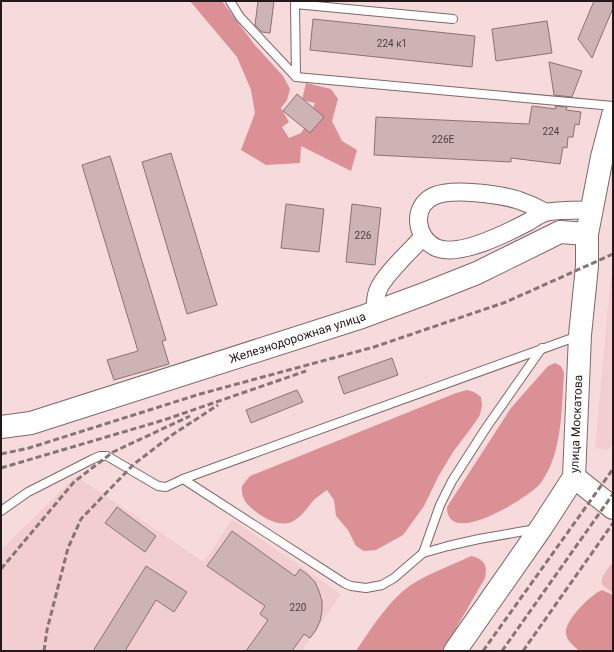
<svg xmlns="http://www.w3.org/2000/svg" width="614" height="652" font-family="Roboto,sans-serif">
  <style>
    .built { fill: #f3ced0 }
    .green { fill: #edb7ba }
    .forest { fill: #db9096 }
    .building { fill: #ceb3b4; stroke: #8a7273 }
    .lines { fill: none; stroke-linecap: round; stroke-linejoin: round }
    .lane-casing { stroke: #806769; stroke-width: 10 }
    .street-casing { stroke: #806769; stroke-width: 19 }
    .secondary-casing { stroke: #806769; stroke-width: 24 }
    .lane { stroke: #fff; stroke-width: 8 }
    .street { stroke: #fff; stroke-width: 17 }
    .secondary { stroke: #fff; stroke-width: 22 }
    .rail { stroke: #877475; stroke-width: 3; stroke-dasharray: 6 3; stroke-linecap: butt }
    .labels { text-anchor: middle; stroke-width: 3; stroke-linejoin: round; paint-order: stroke }
    .number-label { font-size: 10px; fill: #4e4040 }
    .street-label { font-size: 12px; fill: #23191a; stroke: #f7dbdc }
  </style>
  <rect width="100%" height="100%" fill="#f7dbdc"/>
  <g class="built">
    <polygon points="613,276 613,444 608,450 595,448 609,295 611,277"/>
    <polygon points="76,476 204,562 232,519 341,594 302,651 1,651 1,550"/>
  </g>
  <path class="green" d="M613,562V593L602,585C600,576 608,569 613,562Z"/>
  <g class="forest">
    <polygon points="190,1 222,1 254,44 283,76 290,89 287,100 281,108 289,122 282,127 289,138 301,133 309,121 315,103 302,100 306,83 331,89 338,99 332,121 342,141 357,150 351,171 301,146 300,163 266,165 241,150 255,113 251,90 237,57"/>
    <path d="M555,363L561,366L564,373C562,403 562,442 549,469C546,474 543,481 539,485C527,498 447,549 447,507L511,408L548,366Z"/>
    <path d="M467,390L474,392L481,397L482,405L480,415L474,424L453,452L438,477L424,506L403,535L376,550L364,551L356,546L348,530L336,516L334,500L327,490C322,494 316,497 312,502C307,508 302,516 295,520C283,529 265,519 255,511C246,504 241,498 242,486L250,476L456,393Z"/>
    <path d="M471,556C484,559 488,565 485,578L443,651H356C370,630 384,608 403,591C422,575 449,567 471,556Z"/>
    <path d="M602,590L613,595V651H579C574,646 567,641 566,634C563,622 591,594 602,590Z"/>
  </g>
  <g class="building">
    <polygon points="258,1 274,1 270,33 262,32 255,25"/>
    <polygon points="594,1 613,1 613,8 592,58 578,39"/>
    <polygon points="313,19 475,36 472,67 310,50"/>
    <polygon points="547,21 552,53 496,61 492,29"/>
    <polygon points="549,62 582,71 572,97 554,95"/>
    <polygon points="297,94 324,117 310,133 283,111"/>
    <polygon points="532,106 556,109 555,106 567,107 566,110 581,112 579,125 575,124 573,137 568,137 567,148 563,147 560,164 511,158 511,162 374,155 376,117 529,124"/>
    <polygon points="171,153 217,305 187,314 142,162"/>
    <polygon points="110,156 166,340 162,341 169,364 114,380 107,360 138,351 82,165"/>
    <polygon points="286,204 324,209 319,252 281,248"/>
    <polygon points="352,204 381,208 375,265 346,262"/>
    <polygon points="392,358 398,375 344,394 338,377"/>
    <polygon points="297,390 303,402 251,423 246,410"/>
    <polygon points="117,507 156,536 145,552 105,523"/>
    <polygon points="232,531 295,576 300,569 308,575 315,582 319,591 322,601 322,611 320,621 316,630 310,638 304,634 292,651 246,651 268,620 260,614 265,606 207,566"/>
    <polygon points="146,566 187,592 174,612 156,600 125,651 93,651"/>
  </g>
  <g class="lines">
    <defs>
      <g id="lane">
        <polyline points="230,1 240,17 296,77 613,106"/>
        <polyline points="296,77 295,4 453,19"/>
        <polyline points="183,479 578,336"/>
        <polyline points="1,511 28,492 93,459 100,456 107,456 158,486 166,487 183,479 344,583 351,586 366,588 382,585 394,578 423,553 448,546 479,539 536,529"/>
        <polyline points="423,553 440,505 452,481 486,428 542,348"/>
      </g>
      <g id="street">
        <path d="M545,212C536,207 527,203 518,200C498,194 452,188 434,196C411,206 415,239 437,248C460,257 507,233 528,222C533,219 538,215 544,213C551,210 582,210 592,210"/>
        <path d="M375,312C375,304 375,297 378,290C384,275 411,250 423,237"/>
      </g>
      <g id="secondary">
        <path id="s1" d="M1,427L31,423L362,317L424,294L477,273L560,232L587,234"/>
        <polyline points="574,477 613,508"/>
        <path id="s2" d="M455,651L541,528L574,477L580,335L587,266V234L602,157L613,115"/>
      </g>
    </defs>
    <use href="#lane" class="lane-casing"/>
    <use href="#street" class="street-casing"/>
    <use href="#secondary" class="secondary-casing"/>
    <use href="#lane" class="lane"/>
    <use href="#street" class="street"/>
    <use href="#secondary" class="secondary"/>
    <g class="rail">
      <polyline points="1,454 29,448 200,394 374,347 506,302 613,254"/>
      <polyline points="1,468 164,420 306,371"/>
      <polyline points="1,569 74,482 113,452 190,416"/>
      <polyline points="44,651 47,630 68,548 81,519 134,464 172,435 218,405"/>
      <polyline points="483,651 613,469"/>
      <polyline points="502,651 613,494"/>
      <polyline points="523,651 613,523"/>
    </g>
  </g>
  <g class="labels">
    <g class="number-label">
      <text x="392" y="47">224 к1</text>
      <text x="551" y="135">224</text>
      <text x="443" y="143">226Е</text>
      <text x="363" y="239">226</text>
      <text x="298" y="611">220</text>
    </g>
    <g class="street-label">
      <text dy="4" stroke="none"><textPath href="#s1" startOffset="310">Железнодорожная улица</textPath></text>
      <text dy="4" stroke="none"><textPath href="#s2" startOffset="264">улица Москатова</textPath></text>
    </g>
  </g>
  <rect width="614" height="652" fill="none" stroke="#23191a" stroke-width="4"/>
</svg>
